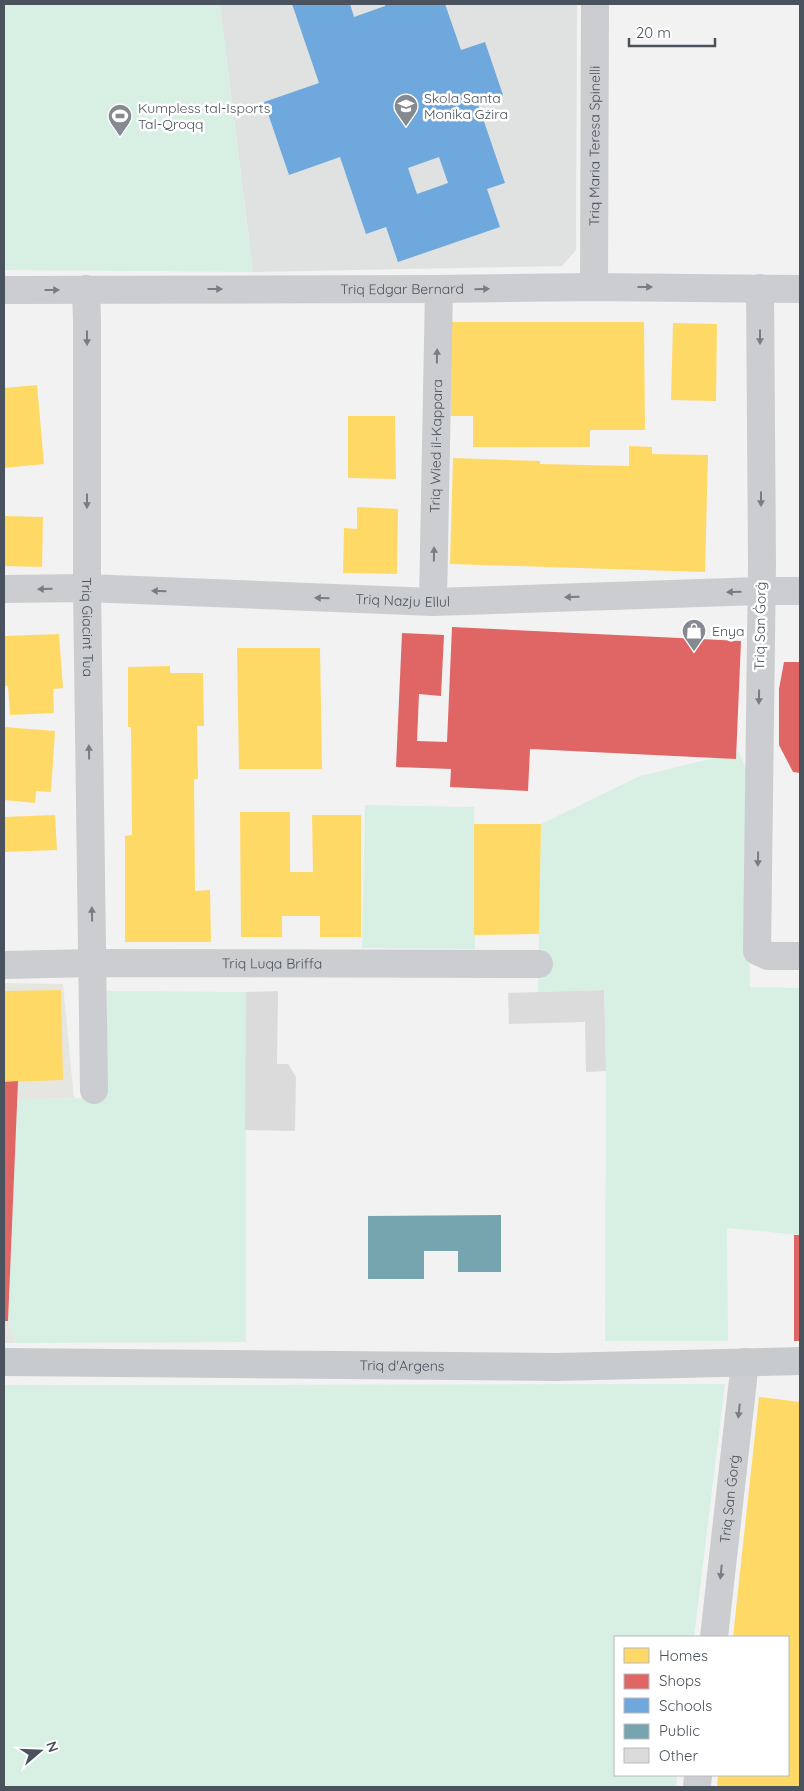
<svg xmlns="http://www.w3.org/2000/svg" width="804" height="1791" font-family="Quicksand,sans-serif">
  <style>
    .commercial { fill: #e6e6e0 }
    .education { fill: #e0e1e1 }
    .green { fill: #d8efe4 }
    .homes { fill: #ffd966 }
    .shops { fill: #e06666 }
    .schools { fill: #6fa8dc; fill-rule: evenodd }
    .public { fill: #76a5af }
    .building { fill: #dbdbdc }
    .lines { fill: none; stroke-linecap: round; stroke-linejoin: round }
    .minor { stroke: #cccdd0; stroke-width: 28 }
    .major { stroke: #c8cbce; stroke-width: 28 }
    .oneway { fill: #787d85 }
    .labels { text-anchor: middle; stroke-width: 5; stroke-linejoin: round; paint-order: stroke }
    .poi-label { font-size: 14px; fill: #4a525d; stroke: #fff; text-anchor: start }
    .street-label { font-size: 14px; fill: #4a525d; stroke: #fff }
  </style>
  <rect width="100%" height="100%" fill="#f2f2f2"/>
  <polygon class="commercial" points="4,983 63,984 74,1098 17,1100 8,1321 16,1343 4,1343"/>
  <polygon class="education" points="220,4 577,4 576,250 562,266 253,272"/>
  <g class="green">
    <polygon points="4,4 220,4 253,272 4,270"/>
    <polygon points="739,752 748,774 750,987 800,988 800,1235 727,1228 728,1341 605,1341 606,1071 604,990 538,992 541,824 640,776"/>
    <polygon points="365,805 474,807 475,949 362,948"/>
    <polygon points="107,991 246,992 246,1342 16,1343 8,1321 17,1099 106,1098"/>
    <polygon points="725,1384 694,1637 615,1637 615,1775 677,1775 676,1787 4,1787 4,1385"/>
  </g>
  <g class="homes">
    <polygon points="450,322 644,322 645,430 590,430 590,447 473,447 473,416 451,416"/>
    <polygon points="673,323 717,324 716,401 671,400"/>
    <polygon points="37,385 44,464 4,468 4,388"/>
    <polygon points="348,416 395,416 396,479 348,478"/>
    <polygon points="629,446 652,447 652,454 708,455 705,572 450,564 453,458 540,461 540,464 629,466"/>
    <polygon points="357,507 398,509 397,574 343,573 344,528 357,529"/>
    <polygon points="4,516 43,517 42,567 4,566"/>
    <polygon points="59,634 63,688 53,689 54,713 10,715 8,686 4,686 4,636"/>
    <polygon points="237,648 320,648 322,769 239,769"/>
    <polygon points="170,666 170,673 203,673 204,726 197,726 198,779 194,779 195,891 210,890 211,942 125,942 125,836 132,835 131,727 128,727 128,667"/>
    <polygon points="4,727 55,731 51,792 36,791 35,803 4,800"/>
    <polygon points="240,812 290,812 290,872 313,872 312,815 361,815 361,937 320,937 320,916 282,916 282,937 241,937"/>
    <polygon points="55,815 57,850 4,852 4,817"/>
    <polygon points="474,824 541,824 539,934 474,935"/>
    <polygon points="61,990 63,1080 4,1082 4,991"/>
    <polygon points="759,1397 800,1402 800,1787 717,1787 718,1775 788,1775 788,1637 733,1637"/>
  </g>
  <g class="shops">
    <polygon points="452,627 741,641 736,759 530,749 528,791 450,787 451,769 396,767 402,633 444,635 441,696 419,694 417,741 447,742"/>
    <polygon points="784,662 800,662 800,773 793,772 779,745 779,689"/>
    <polygon points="18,1081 8,1321 4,1321 4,1082"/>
    <rect x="794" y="1235" width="6" height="106"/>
  </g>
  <path class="schools" d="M292,4H350L354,17L385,6V4H445L461,50L485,42L503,95L478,104L505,183L487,189L500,227L398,262L386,227L366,234L340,157L289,175L264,102L319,83ZM439,157L448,183L417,194L408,168Z"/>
  <polygon class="public" points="501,1215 501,1272 458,1272 458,1251 424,1251 424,1279 368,1279 368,1216"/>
  <g class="building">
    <polygon points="604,990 606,1071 586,1072 585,1022 509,1024 508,993"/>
    <polygon points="278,991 277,1064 288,1064 296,1077 295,1131 245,1130 246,992"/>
  </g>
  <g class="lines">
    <g class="minor">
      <path id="s1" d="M594,287L595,4"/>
      <polyline points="760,288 762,563 757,951 768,956 800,956"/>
      <path id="s2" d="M86,289L87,322V588L94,1090"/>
      <path id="s3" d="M4,290L439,289L594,287L800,289"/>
      <path id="s4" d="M4,589L87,588L433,602L760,591H800"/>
      <path id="s5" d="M433,602L439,289"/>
      <path id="s6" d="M4,965L92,963L539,964"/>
      <path id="s7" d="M714,1637L745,1362"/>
      <polyline points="697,1787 698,1775"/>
    </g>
    <path class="major" id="s8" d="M4,1362L556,1367L800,1361"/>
  </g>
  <defs><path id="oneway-solid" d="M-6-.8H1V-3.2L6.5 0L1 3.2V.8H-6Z" transform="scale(1.25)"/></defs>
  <g class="oneway">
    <use href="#oneway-solid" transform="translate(645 287)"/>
    <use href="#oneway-solid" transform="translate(215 289)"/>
    <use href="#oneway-solid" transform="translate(482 289) rotate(-1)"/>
    <use href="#oneway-solid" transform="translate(52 290)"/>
    <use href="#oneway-solid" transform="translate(760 337) rotate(90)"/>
    <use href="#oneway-solid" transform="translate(87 338) rotate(90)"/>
    <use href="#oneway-solid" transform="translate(437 356) rotate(-89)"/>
    <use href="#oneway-solid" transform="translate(761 499) rotate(90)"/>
    <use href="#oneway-solid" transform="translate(87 501) rotate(90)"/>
    <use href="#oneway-solid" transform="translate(434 554) rotate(-89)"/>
    <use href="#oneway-solid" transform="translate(45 589) rotate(179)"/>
    <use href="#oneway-solid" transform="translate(159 591) rotate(-178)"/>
    <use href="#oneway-solid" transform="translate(734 592) rotate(178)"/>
    <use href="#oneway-solid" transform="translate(572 597) rotate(178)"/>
    <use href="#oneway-solid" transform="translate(322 598) rotate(-178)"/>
    <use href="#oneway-solid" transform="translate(759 697) rotate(91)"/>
    <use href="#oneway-solid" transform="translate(89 752) rotate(-91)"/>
    <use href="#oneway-solid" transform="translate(758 859) rotate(91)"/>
    <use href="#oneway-solid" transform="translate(92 914) rotate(-91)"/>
    <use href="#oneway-solid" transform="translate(739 1411) rotate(96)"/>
    <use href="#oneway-solid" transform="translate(721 1572) rotate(96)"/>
  </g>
  <defs>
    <symbol id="school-pin" viewBox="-11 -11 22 30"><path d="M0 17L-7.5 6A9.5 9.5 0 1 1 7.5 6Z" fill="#858a91" stroke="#fff"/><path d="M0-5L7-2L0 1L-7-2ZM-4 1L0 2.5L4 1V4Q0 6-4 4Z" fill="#fff"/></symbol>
    <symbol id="stadium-pin" viewBox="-11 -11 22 30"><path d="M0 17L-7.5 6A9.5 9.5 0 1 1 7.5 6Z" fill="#858a91" stroke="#fff"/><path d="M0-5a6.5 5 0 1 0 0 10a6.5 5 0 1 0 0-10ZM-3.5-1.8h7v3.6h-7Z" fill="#fff"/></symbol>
    <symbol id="shop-pin" viewBox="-11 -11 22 30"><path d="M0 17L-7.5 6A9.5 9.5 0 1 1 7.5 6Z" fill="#858a91" stroke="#fff"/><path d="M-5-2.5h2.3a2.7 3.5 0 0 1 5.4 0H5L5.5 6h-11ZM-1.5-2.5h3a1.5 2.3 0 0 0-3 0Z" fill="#fff"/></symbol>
  </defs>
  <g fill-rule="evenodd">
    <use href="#school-pin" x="392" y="92" width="28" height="38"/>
    <use href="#stadium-pin" x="106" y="102" width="28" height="38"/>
    <use href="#shop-pin" x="680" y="617" width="28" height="38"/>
  </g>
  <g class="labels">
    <g class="poi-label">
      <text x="424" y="103">Skola Santa<tspan x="424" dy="16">Monika Gżira</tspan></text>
      <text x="138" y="113">Kumpless tal-Isports<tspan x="138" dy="16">Tal-Qroqq</tspan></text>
      <text x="712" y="636">Enya</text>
    </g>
    <g class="street-label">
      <text dy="5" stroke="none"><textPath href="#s1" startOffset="141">Triq Maria Teresa Spinelli</textPath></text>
      <text dy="5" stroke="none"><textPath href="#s3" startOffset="398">Triq Edgar Bernard</textPath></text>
      <text dy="5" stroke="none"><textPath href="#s5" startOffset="156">Triq Wied il-Kappara</textPath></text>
      <text dy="5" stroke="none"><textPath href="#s4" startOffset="399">Triq Nazju Ellul</textPath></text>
      <text dy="5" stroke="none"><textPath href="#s2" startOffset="338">Triq Giacint Tua</textPath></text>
      <text transform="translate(760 626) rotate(-89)" y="5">Triq San Ġorġ</text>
      <text dy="5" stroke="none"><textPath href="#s6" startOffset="268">Triq Luqa Briffa</textPath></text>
      <text dy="5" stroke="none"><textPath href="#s8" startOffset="398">Triq d'Argens</textPath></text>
      <text dy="5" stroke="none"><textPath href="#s7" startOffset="139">Triq San Ġorġ</textPath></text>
    </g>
  </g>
  <rect width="804" height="1791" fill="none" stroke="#4a525d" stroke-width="10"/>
  <rect x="614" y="1636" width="175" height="140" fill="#ffffff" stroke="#b7babe"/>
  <rect x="624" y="1648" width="25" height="15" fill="#ffd966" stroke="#b7babe"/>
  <text x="659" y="1661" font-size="15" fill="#4a525d">Homes</text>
  <rect x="624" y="1674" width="25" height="15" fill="#e06666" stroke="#b7babe"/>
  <text x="659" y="1686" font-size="15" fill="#4a525d">Shops</text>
  <rect x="624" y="1698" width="25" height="15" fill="#6fa8dc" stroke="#b7babe"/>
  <text x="659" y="1711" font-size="15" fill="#4a525d">Schools</text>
  <rect x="624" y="1724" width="25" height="15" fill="#76a5af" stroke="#b7babe"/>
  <text x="659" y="1736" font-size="15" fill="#4a525d">Public</text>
  <rect x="624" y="1748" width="25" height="15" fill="#dbdbdc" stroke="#b7babe"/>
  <text x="659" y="1761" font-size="15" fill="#4a525d">Other</text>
  <g transform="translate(40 1751) rotate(71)" stroke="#ffffff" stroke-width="4" paint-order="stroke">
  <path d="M0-4L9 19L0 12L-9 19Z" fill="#4a525d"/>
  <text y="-8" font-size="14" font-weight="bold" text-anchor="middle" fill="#4a525d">N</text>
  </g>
  <path d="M629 38v8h86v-8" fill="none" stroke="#4a525d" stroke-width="2.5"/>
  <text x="636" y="38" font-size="15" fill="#4a525d" stroke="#ffffff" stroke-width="4" paint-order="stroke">20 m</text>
</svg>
